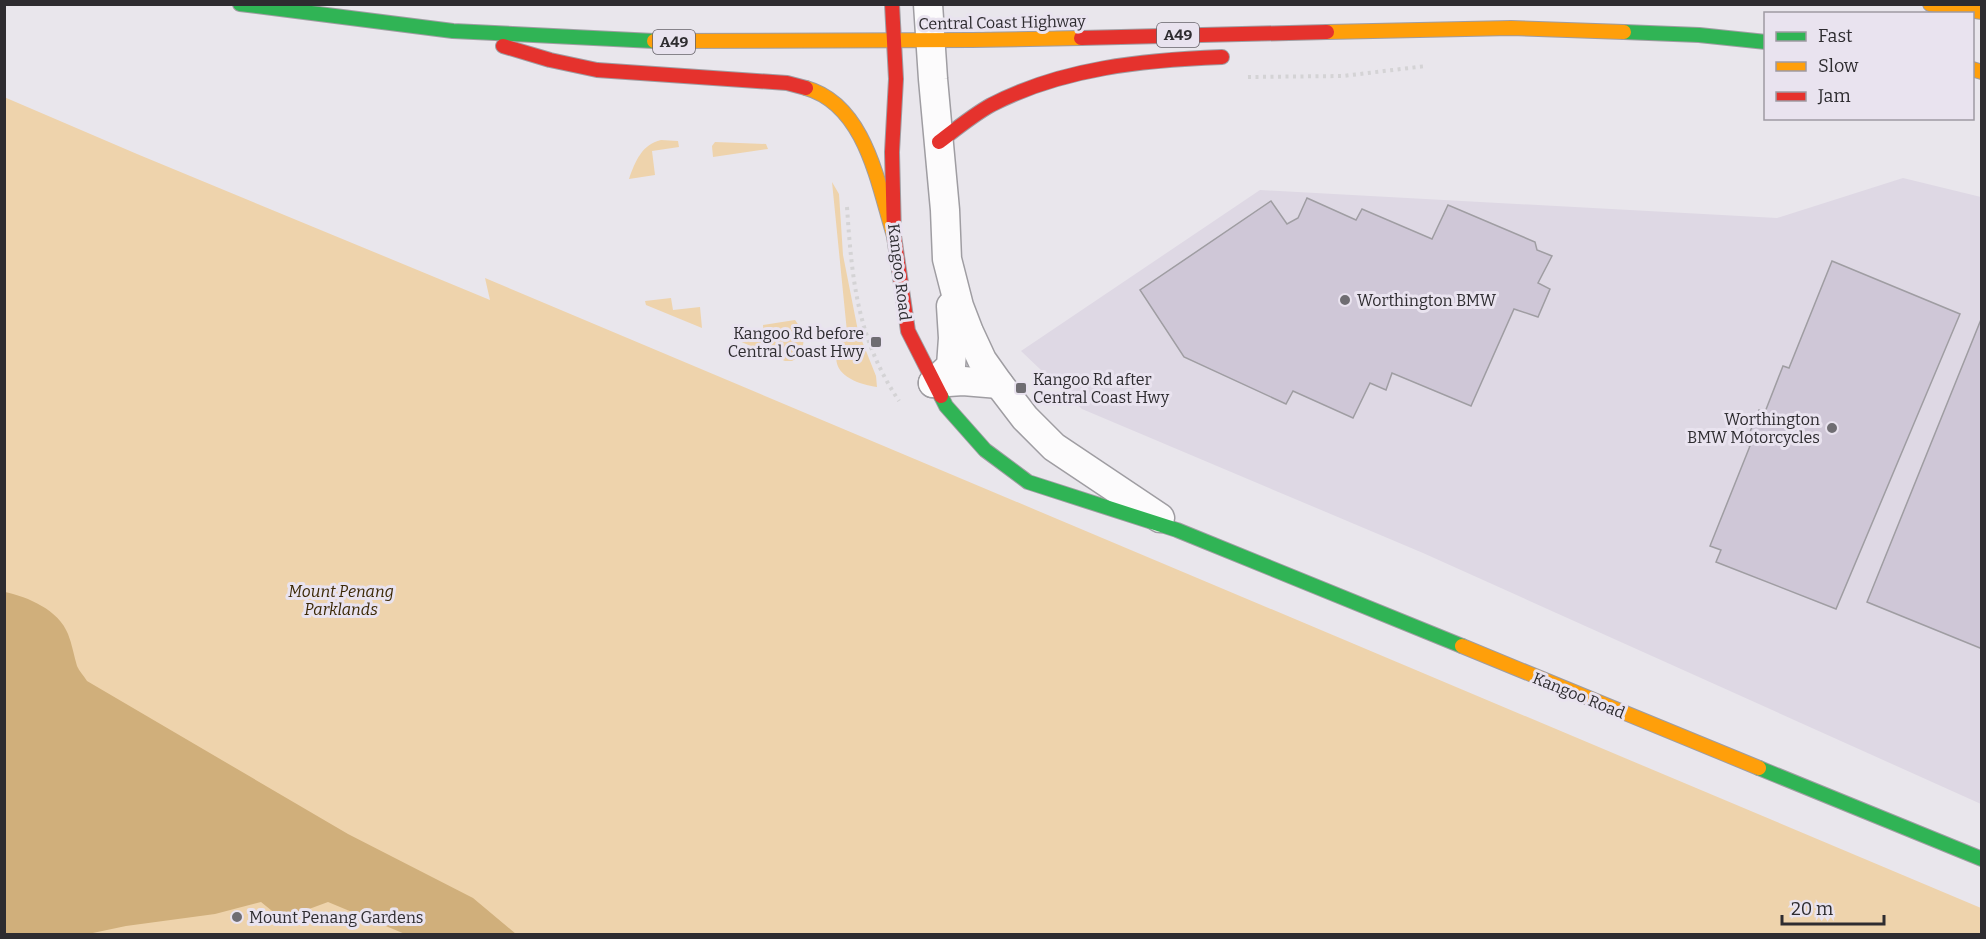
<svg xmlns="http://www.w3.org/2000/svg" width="1986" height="939" font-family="Bitter,serif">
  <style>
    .built { fill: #ded8e4 }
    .green { fill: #eed3ac }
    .water { fill: #d0af7b }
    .building { fill: #cfc7d7; stroke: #9f9da2; stroke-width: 1.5 }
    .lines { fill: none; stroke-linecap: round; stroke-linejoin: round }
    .street-casing { stroke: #9f9da2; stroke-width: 31 }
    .fast-casing { stroke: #9f9da2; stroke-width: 16 }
    .slow-casing { stroke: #9f9da2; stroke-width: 16 }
    .jam-casing { stroke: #9f9da2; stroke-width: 16 }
    .path { stroke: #d4d3d5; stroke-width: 4; stroke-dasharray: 3 4.5; stroke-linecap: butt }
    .street { stroke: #fcfbfc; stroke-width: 28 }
    .fast { stroke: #30b455; stroke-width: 14 }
    .slow { stroke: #ff9f0a; stroke-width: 14 }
    .jam { stroke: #e5322d; stroke-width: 14 }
    .poi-dot { fill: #6f6d72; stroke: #e9e3ef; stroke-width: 2 }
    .labels { text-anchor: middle; stroke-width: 6; stroke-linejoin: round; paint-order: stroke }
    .shield { fill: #e9e3ef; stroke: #666369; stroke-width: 1.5 }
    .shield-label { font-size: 15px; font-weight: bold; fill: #2e2c30 }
    .street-label { font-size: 16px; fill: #2e2c30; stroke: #e9e3ef }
    .poi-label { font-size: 16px; fill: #2e2c30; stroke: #e9e3ef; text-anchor: start }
    .park-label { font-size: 16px; font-style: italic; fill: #3b2805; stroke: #e9e3ef }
  </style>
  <rect width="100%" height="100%" fill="#e9e6ec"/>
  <polygon class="built" points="1903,178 1981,197 1981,804 1423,553 1082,409 1021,351 1260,190 1777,218"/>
  <g class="green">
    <polygon points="4,97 137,154 490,300 485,278 1981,908 1981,934 5,934"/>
    <path d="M661,140L678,141L679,147L652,151L655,175L629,179C635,162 642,144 661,140Z"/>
    <polygon points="715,142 766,144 768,149 713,157 712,146"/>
    <path d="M832,182L839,194L843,255L858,331L876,376L877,387C857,384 829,374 838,349C840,343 844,337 847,332Z"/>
    <polygon points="671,298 673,310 700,307 702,328 646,305 645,301"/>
    <path d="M795,320C805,333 806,342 799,357L792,361H785L737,340L764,337L763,325Z"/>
  </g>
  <path class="water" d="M5,592C28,597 59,610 68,634C72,644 74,656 77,666C79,671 84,676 87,681L348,834L473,898L516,934H405L328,902L282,919L261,902L215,914L126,926L88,934H5Z"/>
  <g class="building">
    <polygon points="1307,198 1356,220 1362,209 1432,239 1448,205 1535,242 1537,250 1552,256 1538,283 1550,289 1538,317 1514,309 1471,406 1392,373 1386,390 1370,383 1353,418 1293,391 1286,404 1184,357 1140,290 1271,201 1287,224 1298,218"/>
    <polygon points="1832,261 1960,314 1836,609 1716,562 1721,550 1710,546 1750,446 1745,444 1759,410 1765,412 1783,366 1789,368"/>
    <polygon points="1982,317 1982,644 1980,648 1867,602"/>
  </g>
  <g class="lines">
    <defs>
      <g id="street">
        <polyline points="928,4 933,79 945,210 947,259 959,306 969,332 982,360 999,384 1025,418 1054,447 1160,518"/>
        <polyline points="933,383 951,366 953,338 951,306"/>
        <polyline points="933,383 963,381 999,384"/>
      </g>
      <g id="fast">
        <polyline points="240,4 453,31 654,41"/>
        <polyline points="1624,32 1699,35 1766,42"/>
        <polyline points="941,396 946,406 985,450 1028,482 1177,530 1462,646"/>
        <polyline points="1759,768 1982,859"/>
      </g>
      <g id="slow">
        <polyline points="1930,4 1982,12"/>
        <polyline points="1327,32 1511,28 1624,32"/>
        <polyline points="654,41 972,40 1081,38"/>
        <polyline points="1972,69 1982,72"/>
        <path d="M806,88C866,105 878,185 894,236"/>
        <polyline points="1462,646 1759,768"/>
      </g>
      <g id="jam">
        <polyline points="892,4 896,79 892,152 894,236 908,331 941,396"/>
        <polyline points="1081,38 1327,32"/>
        <polyline points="503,46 550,60 597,70 787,83 806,88"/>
        <path d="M939,142C956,129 973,115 991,105C1062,68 1144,60 1222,57"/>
      </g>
    </defs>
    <use href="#street" class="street-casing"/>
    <use href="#fast" class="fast-casing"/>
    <use href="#slow" class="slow-casing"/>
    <use href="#jam" class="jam-casing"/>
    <g class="path">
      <polyline points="1248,77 1343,76 1426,66"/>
      <path d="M847,207C852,280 857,338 899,401"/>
    </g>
    <use href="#street" class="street"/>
    <use href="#fast" class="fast"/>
    <use href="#slow" class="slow"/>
    <use href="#jam" class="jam"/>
  </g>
  <g class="poi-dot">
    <circle cx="1345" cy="300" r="6"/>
    <rect x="870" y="336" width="12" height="12" rx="3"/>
    <rect x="1015" y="382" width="12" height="12" rx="3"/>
    <circle cx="1832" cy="428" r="6"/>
    <circle cx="237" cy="917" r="6"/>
  </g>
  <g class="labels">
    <g class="shield">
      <rect x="1157" y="23" width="42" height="24" rx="4.5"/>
      <rect x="653" y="30" width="42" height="24" rx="4.5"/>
    </g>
    <g class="shield-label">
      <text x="1178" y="40">A49</text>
      <text x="674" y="47">A49</text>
    </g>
    <g class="street-label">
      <text transform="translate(1002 22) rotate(-1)" y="6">Central Coast Highway</text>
      <text transform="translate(900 272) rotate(83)" y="6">Kangoo Road</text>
      <text transform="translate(1579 695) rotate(22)" y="6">Kangoo Road</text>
    </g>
    <g class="poi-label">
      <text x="1357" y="306">Worthington BMW</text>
      <text x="864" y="339" text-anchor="end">Kangoo Rd before<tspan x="864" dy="18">Central Coast Hwy</tspan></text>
      <text x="1033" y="385">Kangoo Rd after<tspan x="1033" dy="18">Central Coast Hwy</tspan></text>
      <text x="1820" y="425" text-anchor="end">Worthington<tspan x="1820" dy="18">BMW Motorcycles</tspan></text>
      <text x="249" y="923">Mount Penang Gardens</text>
    </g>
    <g class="park-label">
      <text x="341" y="597">Mount Penang<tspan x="341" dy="18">Parklands</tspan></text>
    </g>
  </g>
  <rect width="1986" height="939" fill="none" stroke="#2e2c30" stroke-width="12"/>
  <rect x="1764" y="12" width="210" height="108" fill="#e9e3ef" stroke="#9e9aa3" stroke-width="1.5"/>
  <rect x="1776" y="32" width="30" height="9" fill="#30b455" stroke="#9e9aa3" stroke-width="1.5"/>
  <text x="1818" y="42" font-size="18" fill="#2e2c30">Fast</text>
  <rect x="1776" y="62" width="30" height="9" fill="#ff9f0a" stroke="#9e9aa3" stroke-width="1.5"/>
  <text x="1818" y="72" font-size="18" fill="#2e2c30">Slow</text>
  <rect x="1776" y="92" width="30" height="9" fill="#e5322d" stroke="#9e9aa3" stroke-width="1.5"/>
  <text x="1818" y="102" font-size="18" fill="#2e2c30">Jam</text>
  <path d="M1782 915v9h102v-9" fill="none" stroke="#2e2c30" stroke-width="3"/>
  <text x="1791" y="915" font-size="18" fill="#2e2c30" stroke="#e9e3ef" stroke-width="4.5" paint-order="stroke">20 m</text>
</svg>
